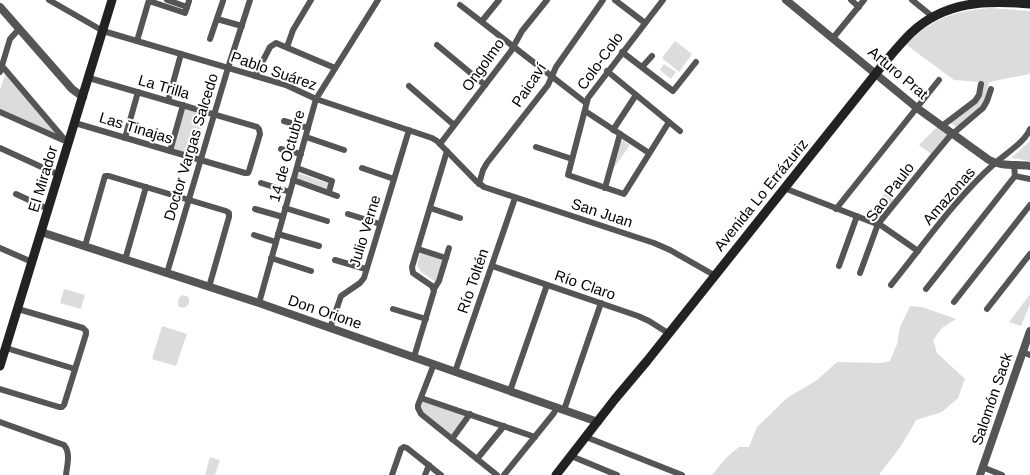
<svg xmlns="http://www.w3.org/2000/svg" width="1030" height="475" font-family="Arial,sans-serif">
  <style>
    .green { fill: #dcdcdc }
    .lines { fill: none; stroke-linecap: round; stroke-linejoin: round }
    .minor { stroke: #555; stroke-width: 6 }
    .tertiary { stroke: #555; stroke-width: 8 }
    .secondary { stroke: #222; stroke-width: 9 }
    .labels { text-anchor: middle; stroke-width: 4; stroke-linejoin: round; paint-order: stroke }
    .street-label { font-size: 15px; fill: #000; stroke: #fff }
  </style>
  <rect width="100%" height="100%" fill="#fff"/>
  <g class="green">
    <path d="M990,8L1030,11V74L989,82L984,103L957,128L947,120L970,102L976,96L979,82L954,80L904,43C913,37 921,30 930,25C948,13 970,10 990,8Z"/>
    <polygon points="675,41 692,54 679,72 662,58"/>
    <polygon points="664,64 676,72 671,79 660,70"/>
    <polygon points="5,75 61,134 60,136 0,109 0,90"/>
    <polygon points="184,109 205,115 193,156 172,150"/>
    <polygon points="937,127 947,134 931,154 919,145"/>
    <polygon points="622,140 630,145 611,172"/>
    <polygon points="1030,140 1030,161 1011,158 1030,141"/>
    <polygon points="298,173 330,184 327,192 295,182"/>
    <polygon points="887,190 896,199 879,219 868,215"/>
    <polygon points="421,251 443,259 436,282 421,272 417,265"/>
    <polygon points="64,289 85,295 81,309 60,303"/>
    <polygon points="1030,294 1030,304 1021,326 1009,322"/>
    <path d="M182,295L187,296L189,299V304C185,308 183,309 178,306C178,301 178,298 182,295Z"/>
    <path d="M910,306L922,307L956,319L942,328L933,340L937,353L965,379L958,398L942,412L916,420C905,441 895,455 880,473V475H712L726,458L739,447H749L757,427L787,398L817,380L837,362L881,363L890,361L897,344L900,327Z"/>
    <polygon points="162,326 187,334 176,366 152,359"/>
    <polygon points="422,400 466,415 452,436 423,413 421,408"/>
    <polygon points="210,457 220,460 215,475 205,475"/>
  </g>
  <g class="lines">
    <g class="minor">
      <polyline points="49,0 103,31 286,85 316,99 432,138 437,141 476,181 484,187 654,243 670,250 714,275"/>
      <polyline points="167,0 187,7"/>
      <polyline points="615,0 645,23"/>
      <polyline points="663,0 588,98 568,175 624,194 669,122"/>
      <polyline points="851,0 859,7"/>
      <polyline points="912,0 933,17"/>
      <polyline points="149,1 185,13 189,1"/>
      <polyline points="460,5 586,103"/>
      <polyline points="217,19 242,26"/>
      <polyline points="482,21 499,0"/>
      <polyline points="833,38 864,0"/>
      <polyline points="210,39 223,1"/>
      <polyline points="137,41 149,0"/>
      <polyline points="437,45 485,85"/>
      <polyline points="287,47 293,30 311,0"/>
      <polyline points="622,52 673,91 696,62"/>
      <polyline points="2,66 65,140"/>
      <polyline points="642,67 652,56"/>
      <polyline points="607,71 680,131"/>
      <polyline points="0,72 10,39 19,29"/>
      <polyline points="255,76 270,47 276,43 335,68"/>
      <polyline points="409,86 454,125"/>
      <polyline points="168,101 181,54"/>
      <polyline points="585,111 649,153"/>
      <polyline points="0,112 63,140"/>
      <polyline points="284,121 308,128"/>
      <polyline points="75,123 245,173 248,173 249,171 260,134 259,129 257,127 89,78"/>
      <polyline points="942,126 975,101 979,95 981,84"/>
      <polyline points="613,130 636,95"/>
      <polyline points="306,137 344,150"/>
      <polyline points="125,138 138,92"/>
      <polyline points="440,144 511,51 522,31 547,0"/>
      <polyline points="536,147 572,159"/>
      <polyline points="0,148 59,175"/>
      <polyline points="281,149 301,154"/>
      <polyline points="170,151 183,105"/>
      <polyline points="1014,165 1015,176 1030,179"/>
      <polyline points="297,168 332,181 329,192"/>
      <polyline points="362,168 394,179"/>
      <polyline points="293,180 337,196"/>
      <polyline points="261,183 290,192"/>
      <polyline points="479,184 483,170 487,163 548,85 556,67 603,0"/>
      <polyline points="605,188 620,134"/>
      <polyline points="784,188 882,226 918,251"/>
      <polyline points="16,194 48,209"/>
      <polyline points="285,208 327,221"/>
      <polyline points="430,208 460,218"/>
      <polyline points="255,209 283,217"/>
      <polyline points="836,209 939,80"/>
      <polyline points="348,214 380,224"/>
      <polyline points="278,234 319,246"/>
      <polyline points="254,235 276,242"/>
      <polyline points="85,246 105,176 109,176 226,211 229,213 229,217 209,287"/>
      <polyline points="0,248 32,262"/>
      <polyline points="418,249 446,258"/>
      <polyline points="271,258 311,271"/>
      <polyline points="125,260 146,187"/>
      <polyline points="335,260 366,269"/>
      <polyline points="492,266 638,316 649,321 668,333"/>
      <polyline points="839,266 857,216"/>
      <polyline points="167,273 228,68 250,0"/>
      <polyline points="860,273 878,224 934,155 949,137 983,108 987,101 991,89"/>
      <path d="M891,285C924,244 956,198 994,164C1005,154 1025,142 1030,129"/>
      <polyline points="434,289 439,281 449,248"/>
      <polyline points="926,289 1015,176"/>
      <polyline points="954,302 1030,205"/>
      <polyline points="259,303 316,99 378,0"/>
      <polyline points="393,309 426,319"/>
      <polyline points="987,309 1030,254"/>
      <polyline points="330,328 341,296 360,283 364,278 409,130"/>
      <polyline points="6,348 75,369"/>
      <polyline points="1023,352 1030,355"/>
      <polyline points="414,357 434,291 432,286 413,273 412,267 447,151"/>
      <polyline points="434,364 418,405 418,408 421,414 497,475"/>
      <polyline points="455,372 515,198"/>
      <polyline points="0,389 59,407 62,407 64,405 86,334 86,331 83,328 18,309"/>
      <polyline points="510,391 547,285"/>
      <polyline points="421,398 535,437"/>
      <polyline points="564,410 601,303"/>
      <path d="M0,422L64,445C71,453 67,465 66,475"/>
      <polyline points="586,437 682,475"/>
      <polyline points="452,439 470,414"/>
      <polyline points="571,456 617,475"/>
      <polyline points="477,459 504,426"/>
      <polyline points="982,467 1002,475"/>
      <polyline points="392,475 401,449 404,447 407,448 441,475"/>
      <polyline points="425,475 429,465"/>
      <polyline points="504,475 554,413 557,407"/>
    </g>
    <g class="tertiary">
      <path d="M786,0L917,108L989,160C1002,167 1016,164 1030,166"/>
      <polyline points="0,7 72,89 83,97"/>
      <polyline points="41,232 259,303 598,422"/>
      <polyline points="980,475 1030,331"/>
    </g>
    <g class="secondary">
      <polyline points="0,366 112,0"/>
      <path d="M556,475L615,399L647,361L873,77C885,62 897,47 911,33C945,1 986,0 1030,4"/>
    </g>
  </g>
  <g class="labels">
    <g class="street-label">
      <text transform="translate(600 61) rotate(-54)" y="5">Colo-Colo</text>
      <text transform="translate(483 65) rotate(-54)" y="5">Ongolmo</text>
      <text transform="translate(274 71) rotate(19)" y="5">Pablo Suárez</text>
      <text transform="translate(898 73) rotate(40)" y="5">Arturo Prat</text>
      <text transform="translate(529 85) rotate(-56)" y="5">Paicaví</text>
      <text transform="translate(164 87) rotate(16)" y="5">La Trilla</text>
      <text transform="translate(136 128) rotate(17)" y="5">Las Tinajas</text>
      <text transform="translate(191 147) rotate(-73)" y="5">Doctor Vargas Salcedo</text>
      <text transform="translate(287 156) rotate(-74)" y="5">14 de Octubre</text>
      <text transform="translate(43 179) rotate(-73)" y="5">El Mirador</text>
      <text transform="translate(890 192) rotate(-53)" y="5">Sao Paulo</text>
      <text transform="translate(761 195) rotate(-51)" y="5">Avenida Lo Errázuriz</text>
      <text transform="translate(949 196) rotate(-49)" y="5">Amazonas</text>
      <text transform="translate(602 213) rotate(18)" y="5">San Juan</text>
      <text transform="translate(365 231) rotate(-73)" y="5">Julio Verne</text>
      <text transform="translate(473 281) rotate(-71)" y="5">Río Toltén</text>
      <text transform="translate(585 285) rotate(19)" y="5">Río Claro</text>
      <text transform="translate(325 312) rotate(19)" y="5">Don Orione</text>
      <text transform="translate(992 399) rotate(-71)" y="5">Salomón Sack</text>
    </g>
  </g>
</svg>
